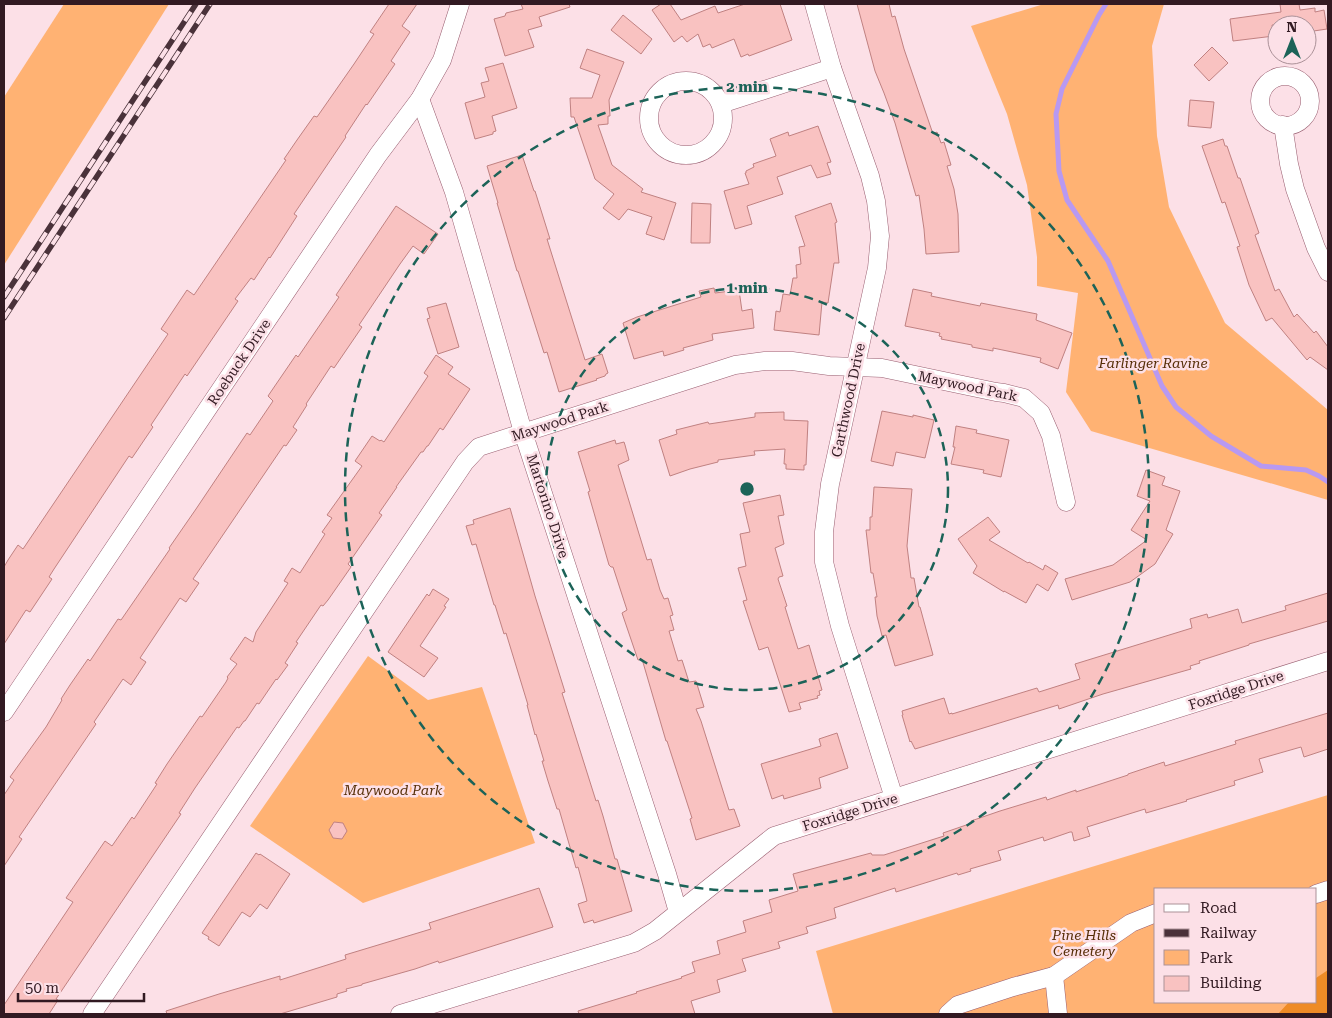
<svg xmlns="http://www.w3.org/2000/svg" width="1332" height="1018" font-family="'Roboto Serif',serif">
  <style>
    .green { fill: #ffb273; fill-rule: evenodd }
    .forest { fill: #ee8b26 }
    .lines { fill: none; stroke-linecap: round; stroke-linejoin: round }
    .stream { stroke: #b899f1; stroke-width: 5 }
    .building { fill: #f9c2c1; stroke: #c08181 }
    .minor-casing { stroke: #995f71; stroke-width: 19 }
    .minor { stroke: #fff; stroke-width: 18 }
    .rail-casing { stroke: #4a323a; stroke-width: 5.5 }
    .rail { stroke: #fce0e7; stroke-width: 4; stroke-dasharray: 11; stroke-linecap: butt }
    .ring { fill: none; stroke: #1c6358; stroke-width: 2.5; stroke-dasharray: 9 6 }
    .labels { text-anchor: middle; stroke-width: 5; stroke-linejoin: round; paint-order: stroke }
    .street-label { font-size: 14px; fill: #321a22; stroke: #fce0e7 }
    .park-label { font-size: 14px; font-style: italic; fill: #562e07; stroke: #fce0e7 }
    .centre { fill: #1c6358; stroke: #fce0e7; stroke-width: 2.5 }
    .ring-label { font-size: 15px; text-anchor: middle; font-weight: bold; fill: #1c6358; stroke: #fce0e7; stroke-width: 5; stroke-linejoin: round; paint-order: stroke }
  </style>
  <rect width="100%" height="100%" fill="#fce0e7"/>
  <g class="green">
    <polygon points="64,4 169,4 4,265 4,97"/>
    <polygon points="1044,4 1164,4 1152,46 1157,136 1169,207 1225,323 1328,410 1328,500 1091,431 1066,392 1078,293 1037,286 1037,257 1027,185 1007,114 971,26"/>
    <polygon points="368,656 428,700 482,687 535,843 363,903 250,826"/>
    <path d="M1328,795V1014H833L816,951ZM1156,889H1316V1002H1156Z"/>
  </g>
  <polygon class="forest" points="1328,970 1328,1014 1278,1014 1289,1002 1316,1002 1316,978"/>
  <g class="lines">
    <polyline class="stream" points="1106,4 1099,15 1062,89 1056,114 1059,171 1067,200 1108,261 1162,386 1176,407 1211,436 1261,466 1306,470 1319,476 1328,482"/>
  </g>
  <g class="building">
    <polygon points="389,4 417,4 402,26 410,32 391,61 395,64 367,105 366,104 345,136 346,137 294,214 297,216 270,258 269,257 254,280 251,278 235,299 238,301 187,376 185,374 151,425 153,427 132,458 129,456 54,569 49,577 52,579 30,612 26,610 4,644 4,567 8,560 18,545 23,549 168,334 161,329 187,290 194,295 286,160 284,159 297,140 314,116 317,117 354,64 374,34 370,32"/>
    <polygon points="521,4 569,4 570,7 539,17 542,26 528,30 534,47 505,56 494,19 505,16 506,13 523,9"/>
    <polygon points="661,4 670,4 681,20 715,6 718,13 745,4 780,4 792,40 749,56 748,54 741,57 734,39 712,48 710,44 703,47 698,34 687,42 682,36 674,42 652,10"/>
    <polygon points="857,4 889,4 892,17 895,16 904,49 933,134 937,132 941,143 944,142 951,165 947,166 954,189 958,214 959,252 926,254 924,229 919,195 916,196 895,123 884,93 875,71"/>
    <polygon points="1280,4 1299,4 1300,10 1315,8 1315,12 1324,10 1327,29 1307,32 1307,25 1272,25 1274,36 1233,41 1230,19 1281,12"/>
    <polygon points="623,15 652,39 641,54 611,30"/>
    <polygon points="1212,47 1228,63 1209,81 1194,65"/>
    <polygon points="587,49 624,62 609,100 610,116 608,116 608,124 598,125 612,165 643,189 641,192 676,203 664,240 646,234 652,217 628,209 619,220 603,208 614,194 595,179 574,117 571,117 570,98 592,98 600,75 580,68"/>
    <polygon points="503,63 517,108 492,116 496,131 493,132 493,134 475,139 465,103 485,97 481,83 489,81 485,68"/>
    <polygon points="1190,100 1214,102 1211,128 1188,126"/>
    <polygon points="818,126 831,162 827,163 831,174 817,178 811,165 777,177 783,194 747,206 752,224 735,229 724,191 749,184 745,173 746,173 746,171 754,167 753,164 776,156 770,139 788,132 789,136"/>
    <polygon points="1223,139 1225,146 1227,146 1238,178 1240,178 1259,233 1255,235 1275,291 1279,289 1294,317 1297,314 1314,333 1316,331 1328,347 1328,370 1310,357 1307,360 1272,318 1266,321 1249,285 1237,247 1240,246 1225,202 1222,203 1202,146"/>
    <polygon points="522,155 534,191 535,191 550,239 547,239 585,360 602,354 608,373 606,374 605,376 596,379 597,380 559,392 547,352 544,353 518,271 517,271 497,203 498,203 487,166"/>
    <polygon points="692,203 711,204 710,243 691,243"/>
    <polygon points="831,203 837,222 835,223 839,263 834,263 828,303 822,302 819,335 774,330 776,311 780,312 783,294 790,295 793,278 797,278 796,265 801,264 799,247 805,246 795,216"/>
    <polygon points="396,206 438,234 424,254 413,246 400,264 359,325 362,327 334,368 331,366 306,404 307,405 293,427 297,430 286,446 284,445 193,579 199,583 186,602 180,598 140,658 146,662 131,685 123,679 94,722 96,724 19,837 22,839 4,866 4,795 14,780 10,777 46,727 62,700 61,699 70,685 88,659 90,661 118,619 121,620 170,549 169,548 196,509 247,433 250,435 273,401 268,396 296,355 298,357 339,297 336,295"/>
    <polygon points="714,288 715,293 739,290 742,311 752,309 754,328 712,334 713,340 683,348 684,350 664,356 663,351 634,359 623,323 637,317 701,297 699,291"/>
    <polygon points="913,289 932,293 931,296 980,306 981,303 1037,314 1036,320 1072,333 1058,369 1040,362 1041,358 993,348 993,351 972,347 972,345 941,339 942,337 939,336 940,333 905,326"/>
    <polygon points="446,303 459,347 438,354 427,319 430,318 427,308"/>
    <polygon points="436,355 453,367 448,374 470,389 443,430 440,428 428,446 427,446 423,452 421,452 396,487 397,487 379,513 382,515 348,564 351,567 328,600 323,606 321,605 296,642 298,643 285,663 288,665 277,680 276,679 259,704 257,703 245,721 244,721 239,728 237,727 195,788 179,813 181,814 56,999 58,1000 49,1014 4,1014 4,1005 73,902 66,898 105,841 112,846 132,817 134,819 157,784 155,783 167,764 200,716 202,717 226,682 228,678 227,677 237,664 230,659 245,637 253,642 256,632 288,583 284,581 292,568 300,573 325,534 322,532 332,518 327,515 362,466 355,461 372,436 380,441 381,440 384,442 428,376 424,373"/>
    <polygon points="882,411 913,417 913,415 934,420 925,458 896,452 893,466 871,461"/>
    <polygon points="784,412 784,420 808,421 806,465 804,465 804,470 786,469 786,464 784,464 785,449 754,451 755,455 718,460 718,462 690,469 670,476 659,440 677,434 676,430 708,422 709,424 755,417 755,413"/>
    <polygon points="956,426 977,430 976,433 1009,440 1001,477 983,473 984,470 951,464 955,447 953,447"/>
    <polygon points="615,440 616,444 624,442 625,445 629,460 618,465 647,560 651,559 660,590 664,599 668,598 673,615 670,616 674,630 669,631 678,661 682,660 689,682 696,681 704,707 696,709 701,721 729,810 734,809 740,826 696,840 690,819 692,818 667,741 666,741 642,659 638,660 622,613 627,610 613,567 611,567 609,565 588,492 590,491 578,452"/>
    <polygon points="1146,470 1165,477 1162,485 1180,491 1166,530 1173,534 1155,564 1130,582 1072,600 1065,579 1113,565 1147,540 1131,530 1150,501 1137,496"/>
    <polygon points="874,487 912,489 907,546 911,578 914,578 919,607 920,607 933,655 895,666 886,635 882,636 877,616 875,597 877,597 873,573 871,573 866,530 870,530 870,517 872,517"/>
    <polygon points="780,495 784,515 778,516 784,544 775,548 783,576 779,577 778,579 787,606 785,607 798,649 809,645 822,690 819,691 820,695 817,696 818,698 799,703 801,709 789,712 768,647 759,650 743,601 747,600 738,568 746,566 740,534 750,532 743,503"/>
    <polygon points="510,508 535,596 565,692 562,693 596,801 598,800 603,816 615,859 617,859 632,911 594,923 593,920 584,923 578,904 587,901 584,889 578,867 576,868 559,809 557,809 548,781 542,761 544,761 536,734 535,735 527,705 528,705 506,633 504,634 495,605 494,605 476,544 472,545 466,526 474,524 473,520"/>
    <polygon points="988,517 1000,532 989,540 1028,563 1029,562 1043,570 1045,565 1058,573 1048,591 1037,584 1026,603 1004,591 1004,592 973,573 977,566 958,539"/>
    <polygon points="433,589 449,599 444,606 446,607 420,646 438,658 424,677 388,652 427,594 429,596"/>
    <polygon points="1328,593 1328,621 1249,644 1249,645 1199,661 1200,663 1190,666 1191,669 1103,694 1059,709 1058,705 915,749 911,741 910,742 902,715 903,715 902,711 944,698 949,714 952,713 952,714 1037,688 1039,692 1080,679 1075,664 1192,628 1190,619 1207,614 1208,618 1238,609 1242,623 1286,610 1285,606"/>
    <polygon points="1328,713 1328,749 1304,757 1301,747 1259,759 1263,772 1234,781 1235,785 1186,800 1187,801 1146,813 1145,809 1087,827 1090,836 1074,841 1072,832 1070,832 1044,841 1043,837 998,851 1001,860 970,869 971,871 958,875 957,873 896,892 895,888 834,908 836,918 806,927 808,933 778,942 780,948 742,959 746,971 717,980 720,992 691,1001 695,1014 579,1014 578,1011 637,993 636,992 682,978 681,977 695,972 692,962 720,954 717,941 746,932 743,921 772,912 769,900 798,891 793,874 871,853 872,855 884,855 944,836 943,833 972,823 971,821 1000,811 1046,797 1047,800 1076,790 1076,792 1128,775 1128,774 1164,762 1165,766 1194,757 1236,744 1235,741"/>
    <polygon points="837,733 848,768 819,778 821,788 784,799 783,795 772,799 761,764 821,746 819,739"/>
    <polygon points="334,822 343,823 347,831 342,839 333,838 329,830"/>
    <polygon points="256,853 259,855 260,854 290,874 267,909 260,904 250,917 242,912 219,946 208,939 209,937 202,933"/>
    <polygon points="539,888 553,927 439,963 438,961 415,969 362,984 362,985 346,989 347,991 337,994 337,997 280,1014 167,1014 166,1011 219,994 280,976 280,980 346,959 345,955 431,929 429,923"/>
  </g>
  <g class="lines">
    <defs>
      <g id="minor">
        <polyline points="814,4 832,68 870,176 876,201 880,236 877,268 830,484 824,532 824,562 840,626 894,798"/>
        <circle cx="1285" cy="101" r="25"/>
        <circle cx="686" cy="118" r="37"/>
        <polyline points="420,99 454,192 523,432 667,874 678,912"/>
        <polyline points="721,104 832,68"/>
        <polyline points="1283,125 1289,164 1295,189 1316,248 1328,272"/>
        <polyline points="4,712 378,155 420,99 442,60 460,4"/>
        <polyline points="1316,894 1328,890"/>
        <polyline points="1054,976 1058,1014"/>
        <polyline points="92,1014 465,462 479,447 735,365 765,361 792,361 829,366 882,368 996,392 1004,393 1024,398 1041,413 1051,436 1066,502"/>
        <polyline points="400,1014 634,943 655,931 774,836 1328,661"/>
        <polyline points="948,1014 958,1005 1013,987 1054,976 1131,923 1156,913"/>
      </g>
    </defs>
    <use href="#minor" class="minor-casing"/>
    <use href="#minor" class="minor"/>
    <defs>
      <g id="rail">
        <polyline points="4,297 196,4"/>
        <polyline points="4,318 210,4"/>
      </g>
    </defs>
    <use href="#rail" class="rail-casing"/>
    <use href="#rail" class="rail"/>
  </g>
  <g class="ring">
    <circle cx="747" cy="489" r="201"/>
    <circle cx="747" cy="489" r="402"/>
  </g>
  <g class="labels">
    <g class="street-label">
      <text transform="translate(239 362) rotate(-56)" y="5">Roebuck Drive</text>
      <text transform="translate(968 386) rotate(12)" y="5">Maywood Park</text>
      <text transform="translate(848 400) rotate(-78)" y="5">Garthwood Drive</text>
      <text transform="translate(560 421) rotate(-18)" y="5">Maywood Park</text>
      <text transform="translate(548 506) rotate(72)" y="5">Martorino Drive</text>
      <text transform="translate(1236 690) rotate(-18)" y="5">Foxridge Drive</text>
      <text transform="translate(850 812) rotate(-17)" y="5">Foxridge Drive</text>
    </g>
    <g class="park-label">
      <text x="1153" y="368">Farlinger Ravine</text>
      <text x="393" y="795">Maywood Park</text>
      <text x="1084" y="940">Pine Hills<tspan x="1084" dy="16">Cemetery</tspan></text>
    </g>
  </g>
  <circle cx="747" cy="489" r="8" class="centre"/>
  <g class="ring-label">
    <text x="747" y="92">2 min</text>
    <text x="747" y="293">1 min</text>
  </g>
  <rect width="1332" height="1018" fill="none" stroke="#321a22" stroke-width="10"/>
  <rect x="1154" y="888" width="162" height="115" fill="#fce0e7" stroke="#ab9198"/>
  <rect x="1164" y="904" width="25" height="8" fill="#ffffff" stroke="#ab9198"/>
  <text x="1200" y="913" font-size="15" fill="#321a22">Road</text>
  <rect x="1164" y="929" width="25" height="8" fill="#4a323a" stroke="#ab9198"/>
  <text x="1200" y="938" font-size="15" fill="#321a22">Railway</text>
  <rect x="1164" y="950" width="25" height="15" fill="#ffb273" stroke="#ab9198"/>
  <text x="1200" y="963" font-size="15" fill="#321a22">Park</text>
  <rect x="1164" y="976" width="25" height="15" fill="#f9c2c1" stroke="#ab9198"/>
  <text x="1200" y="988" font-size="15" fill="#321a22">Building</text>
  <g transform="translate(1292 40)"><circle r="24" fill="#fce0e7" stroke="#ab9198"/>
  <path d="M0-4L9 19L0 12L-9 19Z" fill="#1c6358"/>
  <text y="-8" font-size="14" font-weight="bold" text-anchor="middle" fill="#321a22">N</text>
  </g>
  <path d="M18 993v8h126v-8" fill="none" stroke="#321a22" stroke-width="2.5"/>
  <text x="25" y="993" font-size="15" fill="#321a22" stroke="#fce0e7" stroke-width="4" paint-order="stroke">50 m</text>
</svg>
